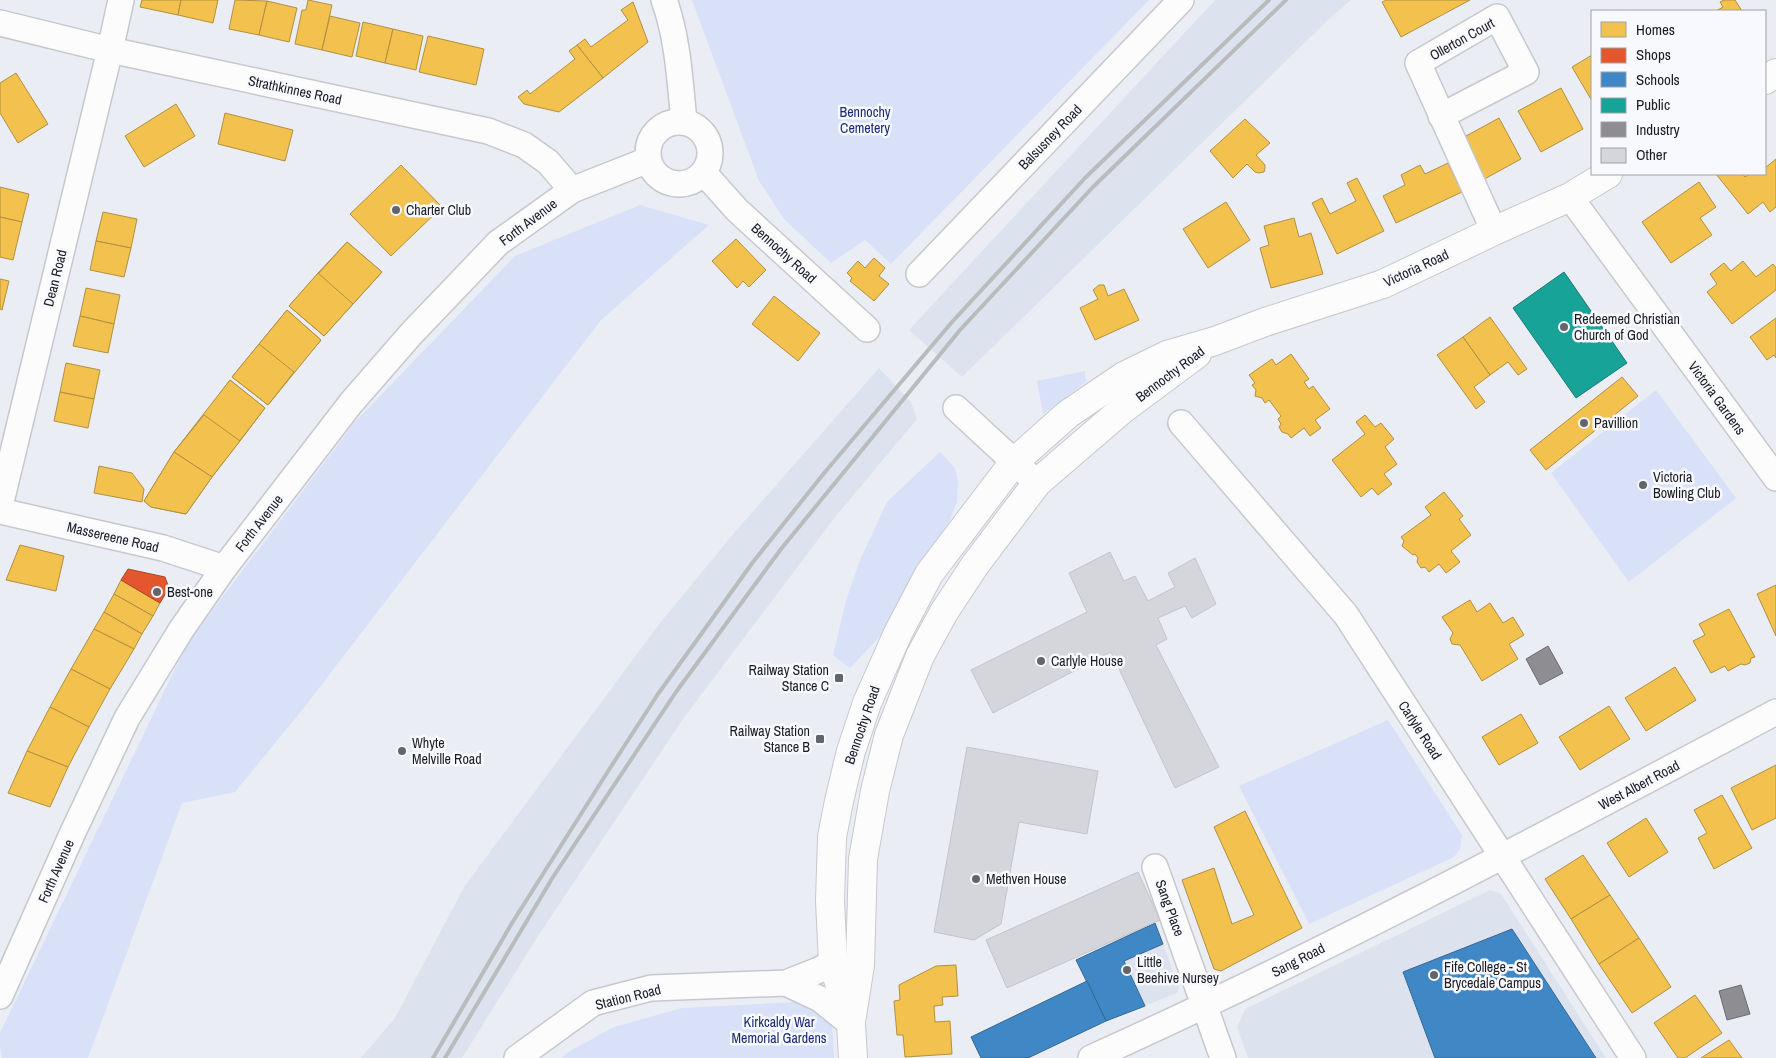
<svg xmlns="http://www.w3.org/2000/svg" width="1776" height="1058" font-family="'Archivo Narrow',sans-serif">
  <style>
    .built { fill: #dde2ef }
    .green { fill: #d8e1f8 }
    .homes { fill: #f2c14e; stroke: #b29040 }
    .shops { fill: #e4572e; stroke: #a8452a }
    .schools { fill: #3f88c5; stroke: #346894 }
    .public { fill: #17a398; stroke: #187a74 }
    .industry { fill: #8d8d92; stroke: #6b6b70 }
    .building { fill: #d4d6db; stroke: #c4c5cb }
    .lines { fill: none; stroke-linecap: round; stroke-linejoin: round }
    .minor-casing { stroke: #c6c8cd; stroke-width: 28 }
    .major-casing { stroke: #c6c8cd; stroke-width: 30 }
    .minor { stroke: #fcfcfd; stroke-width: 25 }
    .major { stroke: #fcfcfd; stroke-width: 28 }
    .rail { stroke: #babbbd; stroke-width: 4 }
    .poi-dot { fill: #63656a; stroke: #f7f9fe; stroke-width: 2 }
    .labels { text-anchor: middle; stroke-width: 5; stroke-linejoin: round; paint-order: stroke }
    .street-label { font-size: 14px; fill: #1b1c20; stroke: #f7f9fe }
    .park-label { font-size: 14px; fill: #1b2a74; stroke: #f7f9fe }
    .poi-label { font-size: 14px; fill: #1b1c20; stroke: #f7f9fe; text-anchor: start }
  </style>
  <rect width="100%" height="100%" fill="#eaedf4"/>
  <g class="built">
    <polygon points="1215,0 1351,0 1329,19 962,377 909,330"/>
    <polygon points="879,368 911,402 917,419 832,521 683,719 540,933 462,1058 361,1058 395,1018 464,887 660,623 735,532"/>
    <polygon points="1490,890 1501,894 1606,1058 1248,1058 1237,1027 1245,1009"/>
    <polygon points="1155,923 1179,987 1177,993 1106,1021 1076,960"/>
  </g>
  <g class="green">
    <polygon points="692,0 1149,0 891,264 865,240 831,263 784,219 759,181"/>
    <polygon points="640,205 709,225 601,320 303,709 235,792 182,803 88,1058 2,1058 0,1047 0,1033 187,644 355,422 515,256"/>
    <polygon points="1085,371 1086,382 1043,414 1037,381"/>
    <polygon points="1656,390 1736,498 1629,582 1551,473"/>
    <polygon points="940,452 955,468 958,482 957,502 949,522 919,565 882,634 850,668 833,655 846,601 860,560 887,502"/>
    <polygon points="1388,720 1462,835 1460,849 1454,857 1309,924 1239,786"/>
    <polygon points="797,1002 832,1017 834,1058 562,1058 570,1051 614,1027 682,1008"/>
  </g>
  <g class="homes">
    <polygon points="142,0 181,0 178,15 140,7"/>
    <polygon points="181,0 218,0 213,23 178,15"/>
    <polygon points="235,0 267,1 259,35 229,29"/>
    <polygon points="308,0 332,5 322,50 295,44 302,10 306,10"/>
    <polygon points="1386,0 1470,0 1401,37 1382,2"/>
    <polygon points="1724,0 1735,0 1742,11 1716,11 1723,7 1720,2"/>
    <polygon points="267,1 297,8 289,42 259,35"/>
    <polygon points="633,2 648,42 603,78 577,45 585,39 591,47 628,20 621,10"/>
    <polygon points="330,16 360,23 352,57 322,50"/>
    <polygon points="363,22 393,29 385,63 356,56"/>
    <polygon points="393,29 423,36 416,70 385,63"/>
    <polygon points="428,36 484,49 476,85 419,72"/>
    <polygon points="577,45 603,78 559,112 524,104 518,97 527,90 530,94 575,59 569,51"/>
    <polygon points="1592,55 1592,101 1572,67"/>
    <polygon points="16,73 48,124 18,143 0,113 0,83"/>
    <polygon points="1561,88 1583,129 1541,152 1518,111"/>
    <polygon points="176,104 195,136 144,167 125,136"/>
    <polygon points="225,113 293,130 285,161 218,144"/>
    <polygon points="1499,118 1521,159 1479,182 1457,141"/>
    <polygon points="1245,119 1270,143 1256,155 1265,165 1265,168 1264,172 1259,173 1255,172 1247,164 1233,178 1210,151"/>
    <polygon points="1776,159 1776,207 1770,212 1763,202 1748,214 1716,174 1743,174 1745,177 1749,174 1765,174 1765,168"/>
    <polygon points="1448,163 1462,192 1396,223 1383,196 1405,185 1401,175 1420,165 1425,174"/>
    <polygon points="401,165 442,207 391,256 350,214"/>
    <polygon points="1357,178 1384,231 1337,254 1312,203 1322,198 1330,214 1356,201 1347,183"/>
    <polygon points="1699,182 1716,207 1700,218 1712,235 1671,263 1642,222"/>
    <polygon points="0,187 29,194 22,222 0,217"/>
    <polygon points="1226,202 1250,240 1208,268 1183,229"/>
    <polygon points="103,212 137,219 131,248 96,241"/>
    <polygon points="0,217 22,222 13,260 0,257"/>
    <polygon points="1294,218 1299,237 1311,233 1323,274 1271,288 1260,248 1269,245 1264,226"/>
    <polygon points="736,239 766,270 749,287 743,281 737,288 712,261"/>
    <polygon points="96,241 131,248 124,277 90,270"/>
    <polygon points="347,242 382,272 353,304 318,273"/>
    <polygon points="347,242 382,272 324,336 289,306"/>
    <polygon points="874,258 885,268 879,276 889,284 874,301 850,281 852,278 847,273 858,261 865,268"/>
    <polygon points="1743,261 1756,277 1773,264 1776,268 1776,290 1732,324 1707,292 1717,284 1710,274 1724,263 1731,271"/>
    <polygon points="318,273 353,304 324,336 289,306"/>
    <polygon points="0,279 9,281 2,310 0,309"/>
    <polygon points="1099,285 1104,285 1108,296 1124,289 1139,320 1095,340 1080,308 1098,299 1093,290"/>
    <polygon points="86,288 120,295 114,324 80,316"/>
    <polygon points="774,296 820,333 798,361 752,324"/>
    <polygon points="287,310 321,340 294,372 259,344"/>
    <polygon points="287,310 321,340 268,405 232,377"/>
    <polygon points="80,316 114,324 108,353 73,346"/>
    <polygon points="1490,317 1527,369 1518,375 1508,362 1490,375 1463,337"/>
    <polygon points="1776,318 1776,358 1774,355 1767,360 1750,337"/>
    <polygon points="1463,337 1490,375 1474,387 1485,402 1476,409 1437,355"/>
    <polygon points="259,344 294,372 268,405 232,377"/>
    <polygon points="1291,354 1309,379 1304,382 1309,389 1313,386 1330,409 1315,420 1321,428 1310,436 1304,428 1291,438 1288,434 1282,432 1279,427 1281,424 1278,419 1281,416 1269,400 1265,403 1262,398 1255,396 1256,390 1252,385 1255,383 1249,375 1272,359 1276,365"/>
    <polygon points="66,363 100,370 94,399 60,392"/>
    <polygon points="1622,377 1638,396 1546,470 1530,450"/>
    <polygon points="230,380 265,408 240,441 204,415"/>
    <polygon points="230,380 265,408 212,477 186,514 151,507 144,501 174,452"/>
    <polygon points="60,392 94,399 88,428 54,421"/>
    <polygon points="204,415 240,441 212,477 174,452"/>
    <polygon points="1365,415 1375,427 1381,423 1394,439 1385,447 1397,464 1384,474 1392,484 1378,495 1372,488 1361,497 1332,460 1365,434 1356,422"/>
    <polygon points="174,452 212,477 186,514 151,507 144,501"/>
    <polygon points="99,466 132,473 144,489 142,502 94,493"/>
    <polygon points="1444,492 1463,516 1459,519 1471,535 1451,551 1460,562 1446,573 1439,564 1429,572 1425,567 1421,568 1417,562 1418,558 1415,554 1413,555 1402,546 1404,541 1401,537 1431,515 1425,507"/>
    <polygon points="20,545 64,556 56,591 6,580"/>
    <polygon points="121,580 160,603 153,616 114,594"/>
    <polygon points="1776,585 1776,636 1757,594"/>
    <polygon points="114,594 153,616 142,634 104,612"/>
    <polygon points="1470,600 1477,612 1490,603 1503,623 1513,617 1524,635 1509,644 1518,659 1482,681 1460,645 1452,644 1450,639 1453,633 1442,617"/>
    <polygon points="1729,609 1755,657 1751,658 1750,663 1745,665 1741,664 1728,671 1725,666 1711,673 1693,641 1705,635 1699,624"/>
    <polygon points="104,612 142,634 134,649 94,629"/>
    <polygon points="94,629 134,649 110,689 71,669"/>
    <polygon points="1675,667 1696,700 1646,731 1625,698"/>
    <polygon points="71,669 110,689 89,727 50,707"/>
    <polygon points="1609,706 1630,739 1580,770 1559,737"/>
    <polygon points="50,707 89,727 68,767 27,751"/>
    <polygon points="1521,714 1538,743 1499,765 1482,737"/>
    <polygon points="27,751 68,767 50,807 8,793"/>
    <polygon points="1776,765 1776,818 1752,830 1731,788"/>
    <polygon points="1722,795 1752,848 1714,869 1698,838 1707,833 1694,810"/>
    <polygon points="1245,811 1302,928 1221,971 1214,969 1182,880 1214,868 1232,924 1254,915 1214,827"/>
    <polygon points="1646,818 1668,852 1629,877 1607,843"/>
    <polygon points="1583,855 1610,895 1571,919 1545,879"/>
    <polygon points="1610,895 1639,938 1599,964 1571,919"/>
    <polygon points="1639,938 1671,987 1632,1013 1599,964"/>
    <polygon points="956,965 958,996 942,997 943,1005 934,1006 935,1022 950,1021 952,1054 905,1057 903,1035 897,1035 894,1001 900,1000 899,985 936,966"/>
    <polygon points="1695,995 1722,1033 1685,1058 1678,1058 1654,1023"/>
    <polygon points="1729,1040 1742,1058 1701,1058"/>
  </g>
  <polygon class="shops" points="128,569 165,577 169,588 160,603 121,580"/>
  <g class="schools">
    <polygon points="1155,923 1163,944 1124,961 1145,1006 1106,1021 1076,960"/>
    <polygon points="1512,929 1596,1058 1435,1058 1403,972"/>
    <polygon points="1087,981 1106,1021 1028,1058 981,1058 971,1037"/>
  </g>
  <polygon class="public" points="1564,272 1627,363 1576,398 1513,308"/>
  <g class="industry">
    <polygon points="1548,646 1563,673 1540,685 1526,659"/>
    <polygon points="1741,985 1750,1014 1727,1020 1719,991"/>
  </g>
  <g class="building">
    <polygon points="1110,552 1124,581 1135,576 1148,601 1175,587 1168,573 1195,558 1216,604 1192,618 1185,606 1158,618 1167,639 1156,645 1219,767 1175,788 1111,652 993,713 971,670 1087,612 1069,573"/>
    <polygon points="967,747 1098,771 1087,834 1019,822 1001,924 974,940 934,932"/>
    <polygon points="1138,872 1160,920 1007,988 986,940"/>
  </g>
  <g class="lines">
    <defs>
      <g id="minor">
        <path d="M664,0C678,38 680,82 684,122"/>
        <polyline points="0,23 110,50 488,131 524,145 548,162 572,190"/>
        <polyline points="1441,116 1526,72 1497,17 1418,63 1494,231"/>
        <circle cx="679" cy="153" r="31"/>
        <polyline points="704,173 737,210 867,329"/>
        <polyline points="1570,197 1776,478"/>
        <polyline points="919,274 1181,0"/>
        <polyline points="956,408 1037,483"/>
        <polyline points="1181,423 1346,615 1633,1058"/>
        <polyline points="0,506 110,50 121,0"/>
        <polyline points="0,511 163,548 224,568"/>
        <polyline points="1155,867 1223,1058"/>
        <polyline points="786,983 820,999 851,1024"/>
        <polyline points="0,996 73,832 127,718 181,630 224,568 351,403 411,334 498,243 572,190 648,160"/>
        <polyline points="517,1058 593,1003 651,988 786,983 819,970 833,962"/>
        <path d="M1091,1058C1324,953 1550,832 1776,712"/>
      </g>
      <g id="major">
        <polyline points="1765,80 1776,73"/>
        <polyline points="852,1016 860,965 863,859 875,791 889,735 920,656 944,612 975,565 1037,483 1123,409 1197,354"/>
        <polyline points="853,1058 851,1024 833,962 830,901 832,837 839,801 851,751 867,703 898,633 929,574 1014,462 1068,414 1124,376 1167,355 1215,341 1265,322 1383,284 1494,231 1570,197 1608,174"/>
      </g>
    </defs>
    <use href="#minor" class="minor-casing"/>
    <use href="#major" class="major-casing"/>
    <use href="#minor" class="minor"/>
    <use href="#major" class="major"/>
    <g class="rail">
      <polyline points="433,1058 512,923 612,765 658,694 753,562 825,472 952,322 1085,178 1269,0"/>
      <polyline points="445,1058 553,877 676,692 781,549 960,330 1093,187 1286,0"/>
    </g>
  </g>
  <g class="poi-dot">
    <circle cx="396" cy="210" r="5"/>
    <circle cx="1564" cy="327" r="5"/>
    <circle cx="1584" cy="423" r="5"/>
    <circle cx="1643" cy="485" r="5"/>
    <circle cx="157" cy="592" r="5"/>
    <circle cx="1041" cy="661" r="5"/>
    <rect x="834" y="673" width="10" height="10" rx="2.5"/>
    <rect x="815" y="734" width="10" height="10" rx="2.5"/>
    <circle cx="402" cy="751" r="5"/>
    <circle cx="976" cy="879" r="5"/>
    <circle cx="1127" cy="970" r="5"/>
    <circle cx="1434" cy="975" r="5"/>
  </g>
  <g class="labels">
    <g class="street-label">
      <text transform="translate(1462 39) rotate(-29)" y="5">Ollerton Court</text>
      <text transform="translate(295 90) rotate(12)" y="5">Strathkinnes Road</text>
      <text transform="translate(1050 137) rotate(-46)" y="5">Balsusney Road</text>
      <text transform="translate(528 222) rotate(-37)" y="5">Forth Avenue</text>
      <text transform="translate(784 253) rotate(42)" y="5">Bennochy Road</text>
      <text transform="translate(1416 268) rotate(-25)" y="5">Victoria Road</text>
      <text transform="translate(55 278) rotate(-76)" y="5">Dean Road</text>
      <text transform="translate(1170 374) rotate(-37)" y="5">Bennochy Road</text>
      <text transform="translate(1717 398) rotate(54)" y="5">Victoria Gardens</text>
      <text transform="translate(259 523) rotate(-52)" y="5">Forth Avenue</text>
      <text transform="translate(113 537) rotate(13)" y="5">Massereene Road</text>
      <text transform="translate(862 725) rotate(-71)" y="5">Bennochy Road</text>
      <text transform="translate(1420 730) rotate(57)" y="5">Carlyle Road</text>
      <text transform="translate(1639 785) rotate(-28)" y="5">West Albert Road</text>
      <text transform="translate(56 871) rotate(-66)" y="5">Forth Avenue</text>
      <text transform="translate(1170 908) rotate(70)" y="5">Sang Place</text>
      <text transform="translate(1298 960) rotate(-27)" y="5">Sang Road</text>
      <text transform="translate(628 997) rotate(-14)" y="5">Station Road</text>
    </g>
    <g class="park-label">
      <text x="865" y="117">Bennochy<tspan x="865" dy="16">Cemetery</tspan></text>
      <text x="779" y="1027">Kirkcaldy War<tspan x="779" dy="16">Memorial Gardens</tspan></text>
    </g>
    <g class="poi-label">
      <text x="406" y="215">Charter Club</text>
      <text x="1574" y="324">Redeemed Christian<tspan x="1574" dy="16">Church of God</tspan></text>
      <text x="1594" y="428">Pavillion</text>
      <text x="1653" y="482">Victoria<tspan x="1653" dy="16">Bowling Club</tspan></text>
      <text x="167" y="597">Best-one</text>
      <text x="1051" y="666">Carlyle House</text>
      <text x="829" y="675" text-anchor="end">Railway Station<tspan x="829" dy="16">Stance C</tspan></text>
      <text x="810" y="736" text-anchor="end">Railway Station<tspan x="810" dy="16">Stance B</tspan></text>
      <text x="412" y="748">Whyte<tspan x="412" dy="16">Melville Road</tspan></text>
      <text x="986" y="884">Methven House</text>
      <text x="1137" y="967">Little<tspan x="1137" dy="16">Beehive Nursey</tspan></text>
      <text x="1444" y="972">Fife College - St<tspan x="1444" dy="16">Brycedale Campus</tspan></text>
    </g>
  </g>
  <rect x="1591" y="10" width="175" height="165" fill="#f7f9fe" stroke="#9fa1a5"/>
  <rect x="1601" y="22" width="25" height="15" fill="#f2c14e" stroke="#9fa1a5"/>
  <text x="1636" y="35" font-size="15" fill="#1b1c20">Homes</text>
  <rect x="1601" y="48" width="25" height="15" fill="#e4572e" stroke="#9fa1a5"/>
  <text x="1636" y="60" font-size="15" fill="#1b1c20">Shops</text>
  <rect x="1601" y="72" width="25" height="15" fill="#3f88c5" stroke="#9fa1a5"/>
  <text x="1636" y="85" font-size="15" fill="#1b1c20">Schools</text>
  <rect x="1601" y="98" width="25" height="15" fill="#17a398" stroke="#9fa1a5"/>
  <text x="1636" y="110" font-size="15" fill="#1b1c20">Public</text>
  <rect x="1601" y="122" width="25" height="15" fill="#8d8d92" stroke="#9fa1a5"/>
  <text x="1636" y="135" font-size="15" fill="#1b1c20">Industry</text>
  <rect x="1601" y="148" width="25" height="15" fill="#d4d6db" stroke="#9fa1a5"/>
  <text x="1636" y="160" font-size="15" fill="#1b1c20">Other</text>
</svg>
